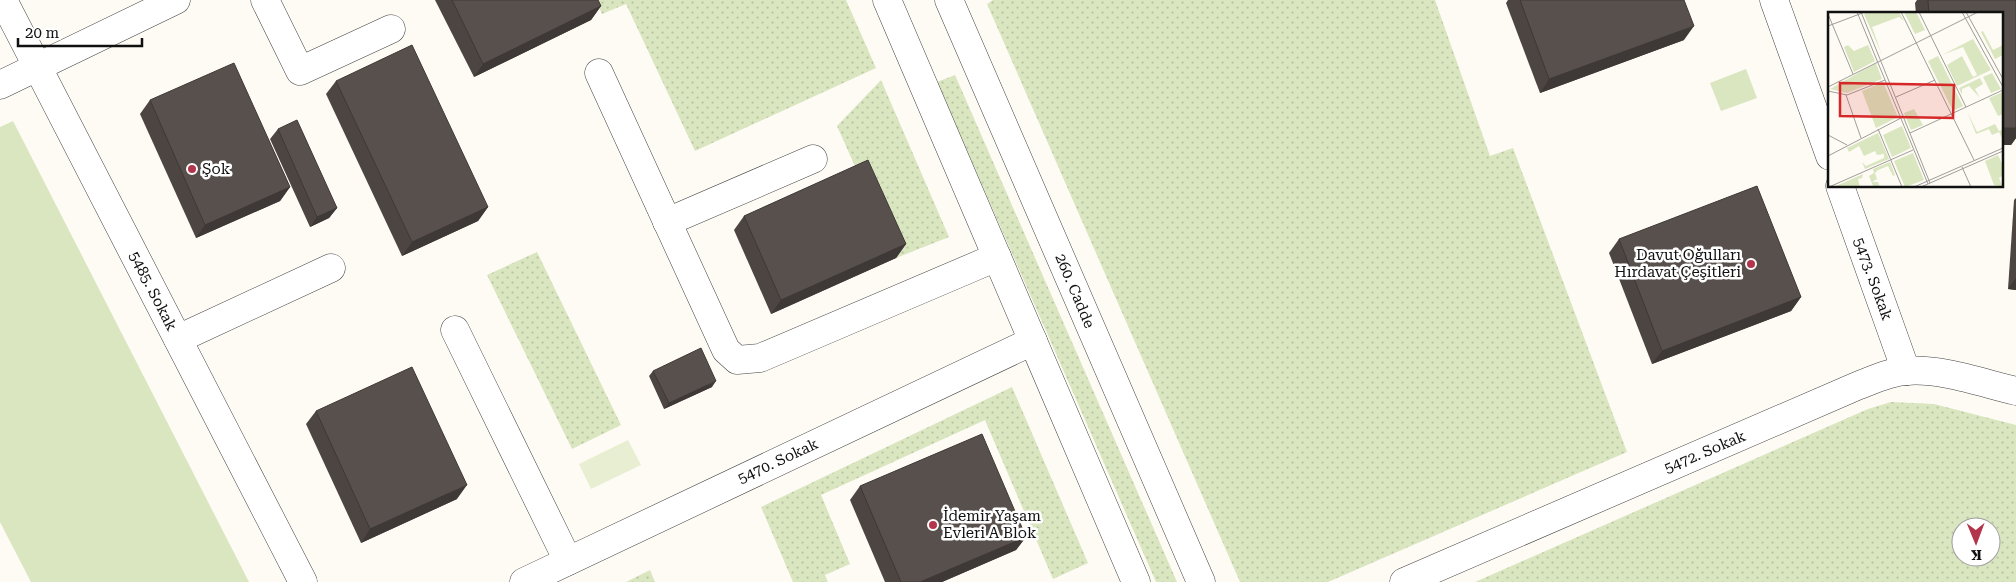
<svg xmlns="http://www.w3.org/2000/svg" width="2016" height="582" font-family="'Roboto Serif',serif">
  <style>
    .grass { fill: url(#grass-dots); fill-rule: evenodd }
    .park { fill: #d9e6c0 }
    .pitch { fill: #e8eed1 }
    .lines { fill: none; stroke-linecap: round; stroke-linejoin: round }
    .minor-casing { stroke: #434343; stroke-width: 29 }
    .minor { stroke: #fff; stroke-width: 28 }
    .wall { fill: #4c4542 }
    .shaded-wall { fill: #3e3836 }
    .building { fill: #58504d; stroke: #3e3836 }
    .poi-dot { fill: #b3354b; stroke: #fff; stroke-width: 2 }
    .labels { text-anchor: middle; stroke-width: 5; stroke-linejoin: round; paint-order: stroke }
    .poi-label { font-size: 15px; fill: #101010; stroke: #fff; text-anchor: start }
    .street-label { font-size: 15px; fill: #101010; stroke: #fff }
    .inset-road { fill: none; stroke: #9f9d99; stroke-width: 1 }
    .view { fill: #d62828; fill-opacity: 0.15; stroke: #d62828; stroke-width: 2.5 }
    .inset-edge { fill: none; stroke: #101010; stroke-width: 2.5 }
  </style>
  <defs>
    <pattern id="grass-dots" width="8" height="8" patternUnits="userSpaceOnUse" patternTransform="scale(1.25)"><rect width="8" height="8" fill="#d9e6c0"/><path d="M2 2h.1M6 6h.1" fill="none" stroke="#b9c4a4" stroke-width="1.8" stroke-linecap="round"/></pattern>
  </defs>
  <rect width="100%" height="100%" fill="#fefbf4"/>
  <g class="grass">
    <polygon points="596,0 846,0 876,68 695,151 626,4 602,14"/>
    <polygon points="993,0 1435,0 1490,156 1513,148 1627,452 1328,582 1240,582 987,4"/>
    <polygon points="955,75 1177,582 1156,582 937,82"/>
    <polygon points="881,80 949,237 896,258 837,126"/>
    <polygon points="537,252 621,425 572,449 487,275"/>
    <polygon points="1012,387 1088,563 1053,579 985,420 821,495 850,564 825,575 828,582 793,582 761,507"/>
    <path d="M1891,402L1934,404L2016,425V582H1475L1868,409ZM1961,527H1991V557H1961Z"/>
    <polygon points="650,570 655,582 626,582"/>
  </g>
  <g class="park">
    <polygon points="1746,69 1757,98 1721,111 1710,83"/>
    <polygon points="13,121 249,582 31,582 0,522 0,127"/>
  </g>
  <polygon class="pitch" points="628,440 641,465 591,489 579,464"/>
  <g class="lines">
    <defs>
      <g id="minor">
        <polyline points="3,0 303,582"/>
        <polyline points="265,0 300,71 391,29"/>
        <polyline points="887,0 1136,582"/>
        <polyline points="949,0 1201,582"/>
        <polyline points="1774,0 1830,156"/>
        <polyline points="599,73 726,350 737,360 760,358 997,257"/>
        <polyline points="0,85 176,0"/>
        <polyline points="1840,186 1906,371"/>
        <polyline points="667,222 813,159"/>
        <polyline points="455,330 568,561"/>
        <polyline points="178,339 331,268"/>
        <polyline points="524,582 1033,341"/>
        <path d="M1404,582L1857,386C1873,380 1889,372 1906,371C1941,368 1982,383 2016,391"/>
      </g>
    </defs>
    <use href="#minor" class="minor-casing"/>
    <use href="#minor" class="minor"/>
  </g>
  <g class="wall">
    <polygon points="435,0 598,0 601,6 591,20 474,77"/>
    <polygon points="1508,0 1684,0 1684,40 1540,93 1506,3"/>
    <polygon points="1917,0 2016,0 2016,138 2011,145 2002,14 1916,14 1915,3"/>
    <polygon points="336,81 488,207 478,221 402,256 326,94"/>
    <polygon points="150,100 290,187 280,201 196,238 140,114"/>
    <polygon points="278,129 337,208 329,218 310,227 270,139"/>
    <polygon points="2016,198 2016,290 2008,289 2014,200"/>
    <polygon points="744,216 906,244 896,258 771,314 734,230"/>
    <polygon points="1619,239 1801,297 1791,311 1652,364 1609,253"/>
    <polygon points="653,371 712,387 664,409 649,376"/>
    <polygon points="316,411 457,499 361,543 306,424"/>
    <polygon points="860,486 1026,537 1016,550 942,582 885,582 850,500"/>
  </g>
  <g class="shaded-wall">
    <polygon points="601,6 591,20 474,77 483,64"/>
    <polygon points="1694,26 1684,40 1540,93 1549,79"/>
    <polygon points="2002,128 2016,128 2016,138 2011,145 2002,145"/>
    <polygon points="290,187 280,201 196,238 205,225"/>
    <polygon points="488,207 478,221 402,256 412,242"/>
    <polygon points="337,208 329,218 310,227 317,217"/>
    <polygon points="906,244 896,258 771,314 781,300"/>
    <polygon points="2016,278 2016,290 2008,289"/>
    <polygon points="1801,297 1791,311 1652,364 1662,351"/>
    <polygon points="716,381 712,387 664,409 669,403"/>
    <polygon points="467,485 457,499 361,543 370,529"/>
    <polygon points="1026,537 1016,550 942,582 920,582"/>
  </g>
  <g class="building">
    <polygon points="452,0 598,0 601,6 483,64"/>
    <polygon points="1520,0 1684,0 1694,26 1549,79"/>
    <polygon points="1928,0 2016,0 2016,128 2002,128 2002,14 1929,14"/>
    <polygon points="412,45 488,207 412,242 336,81"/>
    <polygon points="234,63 290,187 205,225 150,100"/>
    <polygon points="297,120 337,208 317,217 278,129"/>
    <polygon points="868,160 906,244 781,300 744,216"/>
    <polygon points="1757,186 1801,297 1662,351 1619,239"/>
    <polygon points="701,348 716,381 669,403 653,371"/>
    <polygon points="412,367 467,485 370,529 316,411"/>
    <polygon points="982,434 1026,537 920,582 901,582 860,486"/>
  </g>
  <g class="poi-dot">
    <circle cx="192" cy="169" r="5"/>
    <circle cx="1751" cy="264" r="5"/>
    <circle cx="933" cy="525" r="5"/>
  </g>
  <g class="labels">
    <g class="poi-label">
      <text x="202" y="174">Şok</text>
      <text x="1741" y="260" text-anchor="end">Davut Oğulları<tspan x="1741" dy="17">Hırdavat Çeşitleri</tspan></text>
      <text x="943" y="521">İdemir Yaşam<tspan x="943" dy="17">Evleri A Blok</tspan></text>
    </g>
    <g class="street-label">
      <text transform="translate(1873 279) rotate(70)" y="5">5473. Sokak</text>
      <text transform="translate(153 291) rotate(63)" y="5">5485. Sokak</text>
      <text transform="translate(1075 291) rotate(67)" y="5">260. Cadde</text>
      <text transform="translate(1705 452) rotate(-23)" y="5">5472. Sokak</text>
      <text transform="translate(778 461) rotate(-25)" y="5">5470. Sokak</text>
    </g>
  </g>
  <g transform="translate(1828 12)">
    <rect width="175" height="175" fill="#fefbf4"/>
    <path d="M40,0H71L76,9L71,5L44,15L54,43L36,2ZM155,19L165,38L175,33V43L167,47L153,20ZM145,27L163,58L129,74L119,53L134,44L145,65L149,63L135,35L114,43ZM20,33L26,39L40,33L47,49L26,60L16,35ZM48,51L54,67L19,81L2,77ZM164,61L173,77L163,81L155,65ZM152,66L155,72L147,77L152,86L141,74L134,77V83L131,76ZM55,70L70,105L48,116L34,79ZM175,80V102L170,104L161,86ZM86,97L95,113L83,118L76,101ZM139,99L149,120L167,112L171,119L175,117V128L171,120L164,123L161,117L148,122ZM74,114L83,136L64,145L55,123ZM50,121L61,147L37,157L34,150L38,154L56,146V142L49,143L47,139L36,144L31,134L21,140L19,136ZM170,143L175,154V163L171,166L175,175L166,173L157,149ZM62,150L67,163L65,164L60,154L50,158L47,161L49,167L44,170H50L52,175L45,174L41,164L46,161L45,157ZM35,162L34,166L30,167L32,175H6Z" fill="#d9e6c0"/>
    <path d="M76,0H88L97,18L87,22ZM110,44L135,94L125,99L100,49ZM85,141L96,168L77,175L66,149Z" fill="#d9e6c0"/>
    <path class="inset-road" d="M29,0L100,172M33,0L102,171M73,0L146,148M91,0L138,95M134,0L175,75M138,0L175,67M0,2L25,62M0,14L37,0M0,75L150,0M0,79L19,83L57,68M18,83L33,126M68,85L107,68M50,117L74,175M82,121L175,78M0,123L19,133M0,144L73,106M134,155L143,175M1,175L85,138M86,175L175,136M93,175L175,139"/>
    <path class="view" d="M12,71L126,73L125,106L12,104Z"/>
    <rect width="175" height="175" class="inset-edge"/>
  </g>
  <g transform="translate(1976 542) rotate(179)"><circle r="24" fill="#ffffff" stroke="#9f9f9f"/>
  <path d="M0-4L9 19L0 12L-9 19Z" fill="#b3354b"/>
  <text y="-8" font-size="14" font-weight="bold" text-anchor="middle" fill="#101010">K</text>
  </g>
  <path d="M18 38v8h124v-8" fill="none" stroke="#101010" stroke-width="2.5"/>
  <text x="25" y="38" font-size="15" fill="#101010" stroke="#ffffff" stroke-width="4" paint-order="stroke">20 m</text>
</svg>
